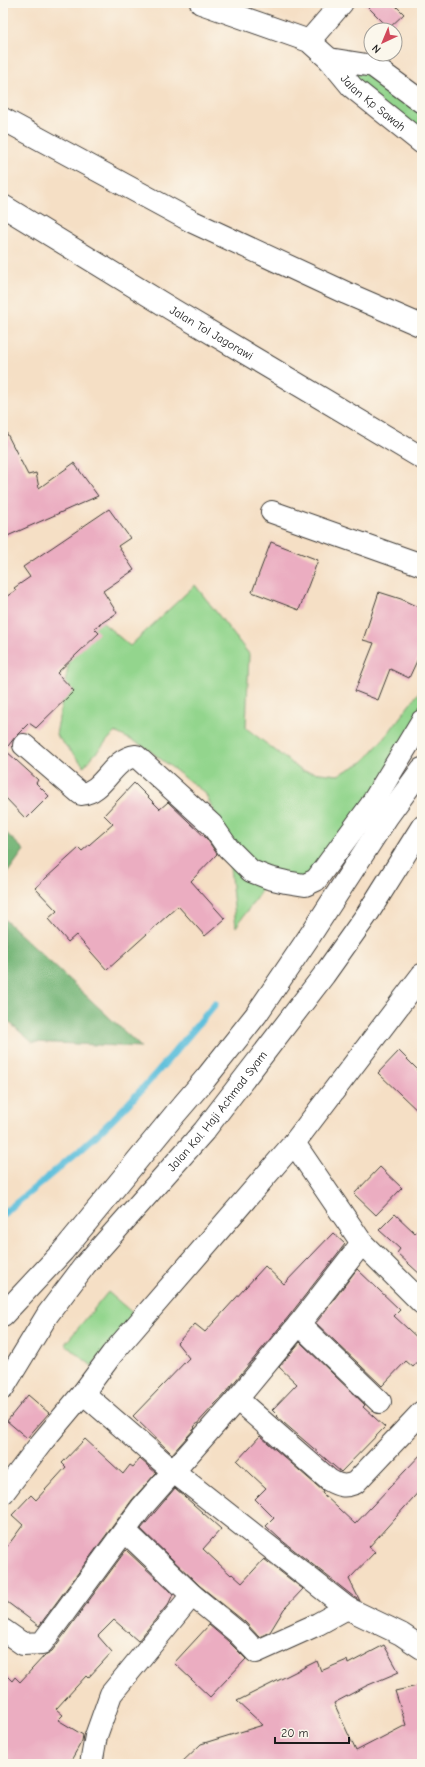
<svg xmlns="http://www.w3.org/2000/svg" width="425" height="1767" font-family="'Comic Neue',sans-serif">
  <style>
    .green { fill: #93d58d; stroke: #587854 }
    .forest { fill: #76b678; stroke: #49694a }
    .lines { fill: none; stroke-linecap: round; stroke-linejoin: round }
    .stream { stroke: #5ec0dc; stroke-width: 7 }
    .building { fill: #ebadc1 }
    .minor-casing { stroke: #3d3935; stroke-width: 24 }
    .major-casing { stroke: #3d3935; stroke-width: 24 }
    .highway-casing { stroke: #3d3935; stroke-width: 24 }
    .minor { stroke: #fff; stroke-width: 22 }
    .major { stroke: #fff; stroke-width: 22 }
    .highway { stroke: #fff; stroke-width: 22 }
    .labels { text-anchor: middle; stroke-width: 4; stroke-linejoin: round; paint-order: stroke }
    .street-label { font-size: 12px; fill: #1c1c1c; stroke: #fbf7ec }
  </style>
  <rect width="100%" height="100%" fill="#fbf7ec"/>
  <filter id="ink" filterUnits="userSpaceOnUse"><feTurbulence type="fractalNoise" baseFrequency=".025" numOctaves="2"/><feDisplacementMap in="SourceGraphic" scale="8" xChannelSelector="R" yChannelSelector="G"/><feConvolveMatrix kernelMatrix="1 2 1 2 8 2 1 2 1" color-interpolation-filters="sRGB"/></filter>
  <filter id="wash" filterUnits="userSpaceOnUse"><feTurbulence type="fractalNoise" baseFrequency=".012" numOctaves="4" result="noise"/><feDisplacementMap in="SourceGraphic" scale="16" xChannelSelector="R" yChannelSelector="G"/><feGaussianBlur stdDeviation="0.9" result="paint"/><feColorMatrix in="noise" values="0 0 0 0 0 0 0 0 0 0 0 0 0 0 0 0 0 1.4 0 .05"/><feComposite in="paint" operator="in"/></filter>
  <g filter="url(#wash)">
    <rect width="100%" height="100%" fill="#f5dfc5"/>
    <g class="green">
      <polygon points="329,59 373,66 422,102 422,142"/>
      <polygon points="195,585 249,654 246,728 302,771 338,775 363,762 389,732 422,688 422,721 316,880 270,878 236,927 227,837 205,793 145,747 115,732 84,766 56,735 71,649 95,616 130,646"/>
      <polygon points="108,1292 135,1315 92,1366 65,1344"/>
    </g>
    <g class="forest">
      <polygon points="3,830 24,850 3,879"/>
      <polygon points="3,918 141,1047 32,1042 3,1017"/>
    </g>
    <g class="lines">
      <path class="stream" d="M3,1214C36,1187 69,1160 101,1131C142,1092 179,1047 215,1004"/>
    </g>
    <g id="blocks">
      <g class="building">
        <polygon points="364,3 393,3 404,14 389,28"/>
        <polygon points="3,426 28,475 36,473 39,488 74,463 98,496 3,538"/>
        <polygon points="109,509 130,538 118,546 134,570 103,591 117,613 94,628 99,633 57,673 74,691 36,728 29,723 15,737 5,750 38,780 36,783 49,796 26,819 3,795 3,599 16,590 14,588 30,577 23,567"/>
        <polygon points="271,542 318,560 299,610 252,592"/>
        <polygon points="379,592 401,599 422,609 422,650 409,678 390,669 378,700 355,691 374,643 363,640"/>
        <polygon points="134,783 160,809 168,802 207,839 217,854 191,881 225,919 205,936 178,906 107,970 76,935 68,942 48,919 57,911 35,888 79,848 82,851 113,824 104,815"/>
        <polygon points="399,1051 422,1074 422,1115 378,1073"/>
        <polygon points="380,1167 402,1188 376,1215 354,1194"/>
        <polygon points="395,1214 415,1233 422,1226 422,1276 397,1253 400,1249 379,1230"/>
        <polygon points="333,1233 345,1244 289,1316 227,1391 194,1427 195,1428 172,1454 133,1416 189,1358 177,1343 195,1324 205,1332 265,1266 284,1284"/>
        <polygon points="357,1269 400,1310 394,1316 422,1342 422,1357 413,1367 406,1361 382,1386 316,1323"/>
        <polygon points="300,1342 365,1405 363,1407 385,1427 341,1472 277,1417 278,1416 272,1410 297,1384 279,1367"/>
        <polygon points="28,1395 49,1413 27,1438 7,1421"/>
        <polygon points="260,1436 323,1491 322,1493 355,1524 422,1453 422,1488 369,1547 375,1552 349,1579 360,1601 354,1597 280,1539 266,1526 274,1518 255,1499 266,1488 237,1461"/>
        <polygon points="85,1439 123,1474 130,1465 133,1467 140,1459 156,1473 132,1500 39,1626 3,1599 3,1552 23,1525 12,1515 31,1495 36,1500 66,1467 62,1463"/>
        <polygon points="175,1488 221,1529 203,1549 231,1575 232,1574 242,1583 264,1559 303,1589 284,1609 270,1632 259,1637 245,1622 200,1586 141,1529"/>
        <polygon points="126,1550 173,1594 169,1603 138,1641 114,1620 98,1636 112,1652 88,1678 86,1676 56,1709 63,1715 58,1720 83,1735 82,1741 69,1764 3,1764 3,1672 12,1681 15,1677 20,1682 45,1655 52,1651"/>
        <polygon points="209,1625 228,1641 246,1659 210,1697 174,1663"/>
        <polygon points="384,1645 399,1672 366,1686 334,1703 356,1751 406,1725 395,1691 422,1685 422,1764 180,1764 201,1744 263,1725 237,1701 317,1661 321,1671 347,1660 348,1664"/>
      </g>
    </g>
  </g>
  <g filter="url(#ink)">
    <use href="#blocks" fill-opacity="0" stroke="#3d3935" stroke-width="1"/>
    <g class="lines">
      <defs>
        <g id="minor">
          <path id="s1" d="M201,3L309,41L329,59L352,87L422,143"/>
          <polyline points="309,41 342,3"/>
          <polyline points="329,59 373,66 422,102"/>
          <polyline points="272,512 422,565"/>
          <path d="M24,745L81,794C105,792 111,759 136,756L212,825L228,848L251,871L269,878L286,882L305,885L316,880L371,805L422,721"/>
          <polyline points="294,1143 362,1243 422,1303"/>
          <polyline points="299,1324 380,1402"/>
          <polyline points="83,1393 173,1471 347,1608 401,1634 422,1648"/>
          <path d="M237,1399L329,1480C339,1486 345,1487 355,1483L422,1412"/>
          <polyline points="3,1493 42,1442 83,1393 112,1354 294,1143 422,975"/>
          <polyline points="125,1531 192,1595 237,1632 256,1652 318,1624 347,1608"/>
          <polyline points="3,1630 23,1644 42,1643 142,1507 237,1399 299,1324 362,1243"/>
          <polyline points="91,1764 96,1736 111,1694 192,1595"/>
        </g>
        <g id="major">
          <polyline points="3,1315 63,1251 176,1113 206,1078 256,1015 311,934 387,817 422,769"/>
          <path id="s2" d="M3,1388L48,1314L85,1265L204,1131L324,975L368,913L422,827"/>
        </g>
        <g id="highway">
          <polyline points="3,119 193,222 346,293 422,326"/>
          <path id="s3" d="M3,206L173,310L422,458"/>
        </g>
      </defs>
      <use href="#minor" class="minor-casing"/>
      <use href="#major" class="major-casing"/>
      <use href="#highway" class="highway-casing"/>
      <use href="#minor" class="minor"/>
      <use href="#major" class="major"/>
      <use href="#highway" class="highway"/>
    </g>
  </g>
  <g class="labels">
    <g class="street-label">
      <text dy="4" stroke="none"><textPath href="#s1" startOffset="204">Jalan Kp Sawah</textPath></text>
      <text dy="4" stroke="none"><textPath href="#s3" startOffset="244">Jalan Tol Jagorawi</textPath></text>
      <text dy="4" stroke="none"><textPath href="#s2" startOffset="351">Jalan Kol. Haji Achmad Syam</textPath></text>
    </g>
  </g>
  <rect width="425" height="1767" fill="none" stroke="#fbf7ec" stroke-width="16"/>
  <g transform="translate(383 42) rotate(224)"><circle r="19" fill="#fbf7ec" stroke="#a29f99"/>
  <path d="M0-3L7 15L0 10L-7 15Z" fill="#d1495b"/>
  <text y="-6" font-size="11" font-weight="bold" text-anchor="middle" fill="#1c1c1c">N</text>
  </g>
  <path d="M275 1737v6h74v-6" fill="none" stroke="#1c1c1c" stroke-width="2"/>
  <text x="281" y="1737" font-size="12" fill="#1c1c1c" stroke="#fbf7ec" stroke-width="3" paint-order="stroke">20 m</text>
</svg>
